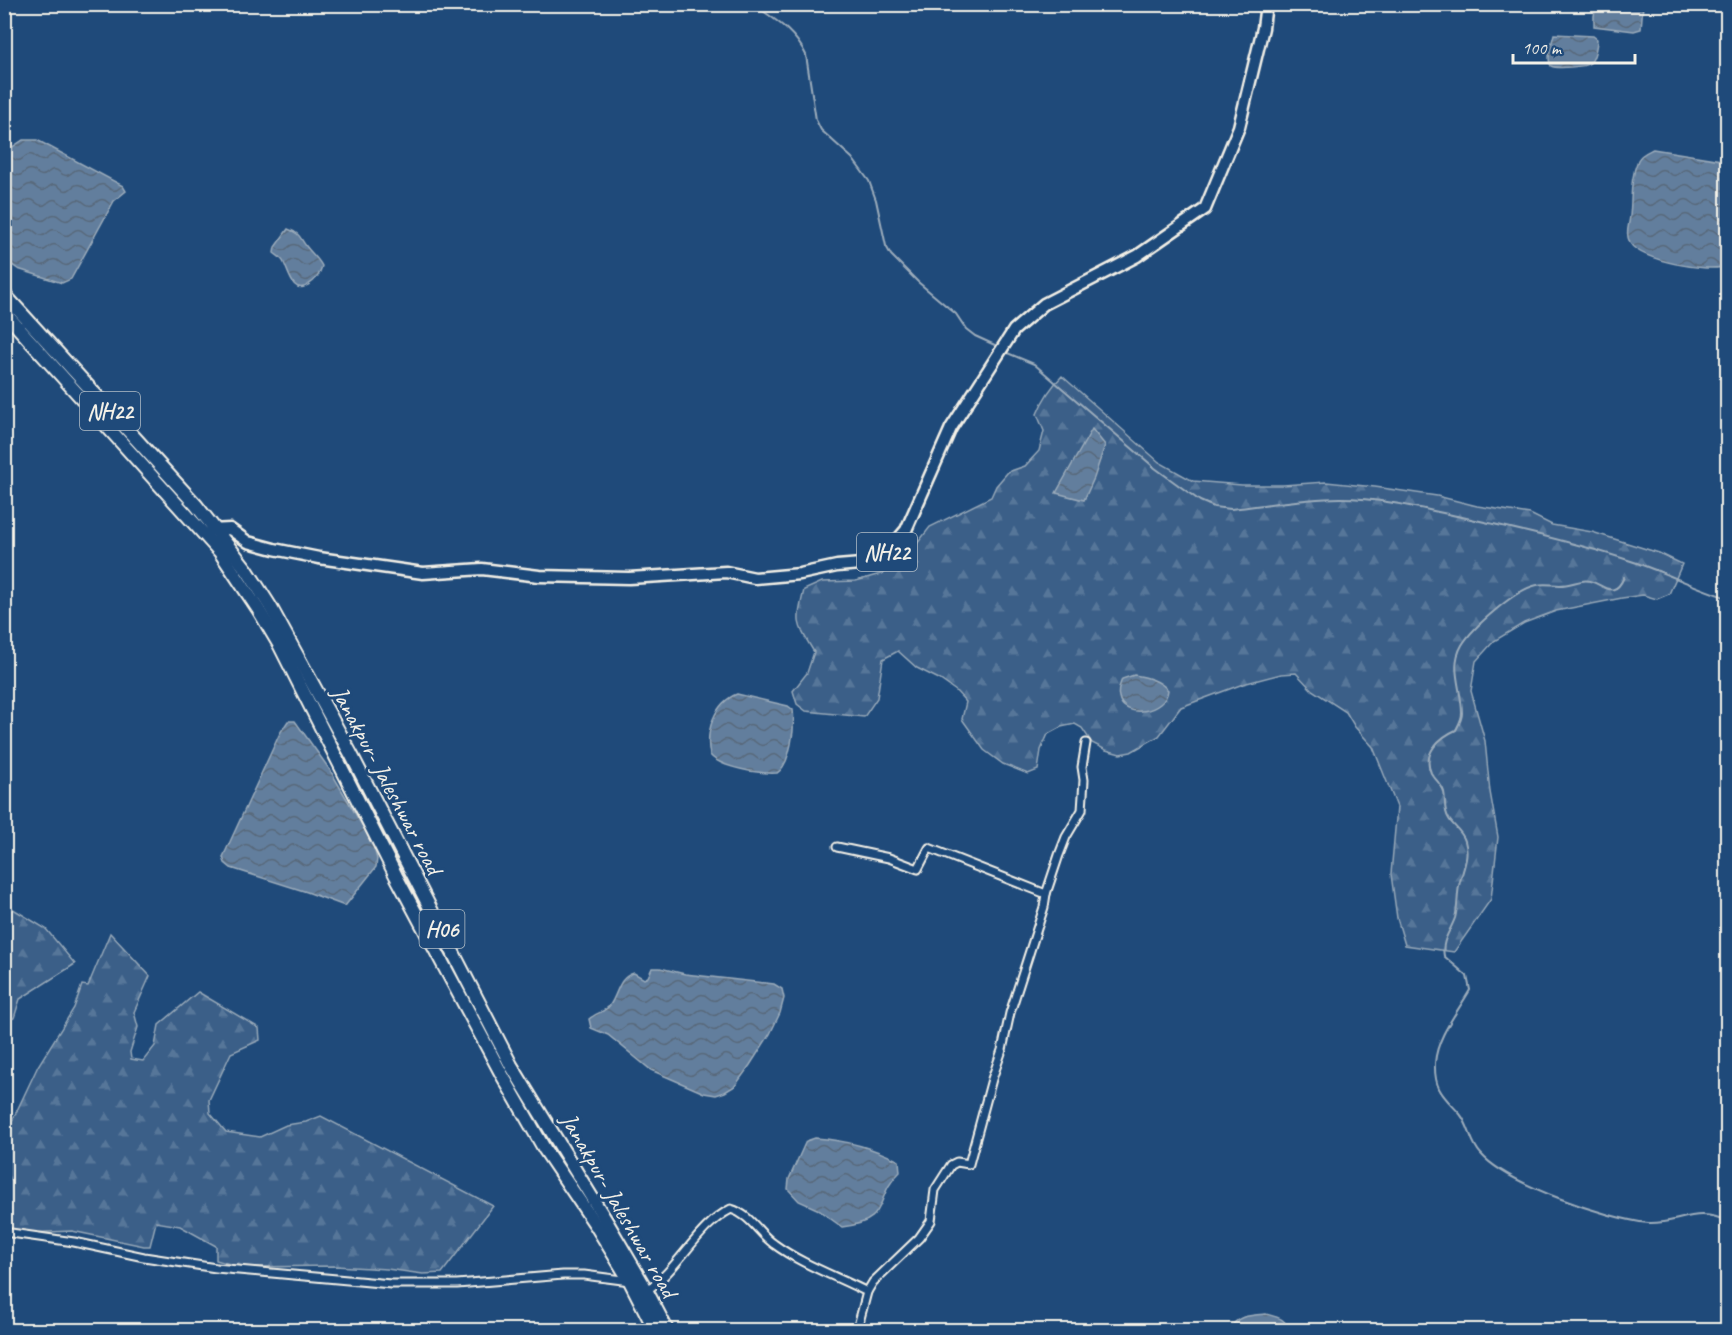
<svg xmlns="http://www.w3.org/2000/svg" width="1732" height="1335" font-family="Caveat,sans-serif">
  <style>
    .forest { fill: url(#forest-firs); stroke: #97a8b8; stroke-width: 1.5 }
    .water { fill: url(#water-waves); stroke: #9cacbb; stroke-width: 1.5 }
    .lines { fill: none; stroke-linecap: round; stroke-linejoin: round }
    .stream { stroke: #9cacbb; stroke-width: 2 }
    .minor-casing { stroke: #f4f1e8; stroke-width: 11 }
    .primary-casing { stroke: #f4f1e8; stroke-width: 15 }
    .trunk-casing { stroke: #f4f1e8; stroke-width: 16 }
    .minor { stroke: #1f4a7a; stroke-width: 7 }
    .primary { stroke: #1f4a7a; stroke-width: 10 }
    .trunk { stroke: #1f4a7a; stroke-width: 12 }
    .labels { text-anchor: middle; stroke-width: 6; stroke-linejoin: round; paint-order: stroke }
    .shield { fill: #1f4a7a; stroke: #b4bfc7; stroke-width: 1.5 }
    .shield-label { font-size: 22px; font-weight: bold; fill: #f4f1e8 }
    .street-label { font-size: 24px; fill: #f4f1e8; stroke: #1f4a7a }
  </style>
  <defs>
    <pattern id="forest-firs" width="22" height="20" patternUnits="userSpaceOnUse" patternTransform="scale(1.5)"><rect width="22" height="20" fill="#3a5f88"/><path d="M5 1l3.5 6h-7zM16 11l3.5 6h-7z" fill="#577699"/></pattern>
    <pattern id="water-waves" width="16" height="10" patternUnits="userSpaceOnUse" patternTransform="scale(1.5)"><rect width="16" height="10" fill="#627e9d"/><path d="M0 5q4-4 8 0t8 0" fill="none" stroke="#58687a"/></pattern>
  </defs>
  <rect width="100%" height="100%" fill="#1f4a7a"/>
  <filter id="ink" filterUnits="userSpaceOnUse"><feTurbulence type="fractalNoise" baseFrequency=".0167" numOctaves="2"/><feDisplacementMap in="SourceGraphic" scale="12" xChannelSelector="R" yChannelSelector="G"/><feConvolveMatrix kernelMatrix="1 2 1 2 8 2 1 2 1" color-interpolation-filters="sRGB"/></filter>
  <g filter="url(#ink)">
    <g class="forest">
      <path d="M1062,376L1159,462L1193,481L1242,485H1283L1326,482L1375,487L1437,496L1477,506L1530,514L1552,525L1592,532L1659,553L1682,564L1669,594L1657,599L1643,595L1622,598L1556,611L1524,623L1494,641L1476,661L1471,691L1485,741L1490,792L1498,837L1491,899L1454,952L1405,945L1397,918L1391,874L1397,807L1373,747L1355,727L1346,712L1312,690L1296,673L1281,674L1243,684L1181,707L1159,736L1131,752L1120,754L1106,750L1092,743L1082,728L1075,724L1061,727L1048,734L1041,750L1038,770L1028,774L1003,764L984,750L962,719L966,702L956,691L939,679L917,668L898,651L883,659L877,698L864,717L806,711L797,704L793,691L807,673L814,652C796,622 796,624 804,590L822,582L856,581L884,573L913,549L930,527L991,497L996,486L1008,472L1025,466L1039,451L1044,431L1037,414C1043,399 1050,388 1062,376Z"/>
      <polygon points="5,904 46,929 75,964 20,999 14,1018 5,1021"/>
      <polygon points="110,933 150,976 134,1012 138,1027 130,1052 131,1059 143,1061 155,1046 159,1025 198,992 259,1028 260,1040 231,1053 209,1100 210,1113 226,1132 260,1137 286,1125 306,1122 321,1116 493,1206 442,1273 423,1274 387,1269 335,1266 240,1267 216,1260 216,1246 180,1226 156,1222 150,1246 144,1246 72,1231 26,1233 5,1227 5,1136 38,1066 74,1008 82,985 88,986"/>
    </g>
    <g class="water">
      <polygon points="1596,5 1643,5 1641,29 1634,31 1594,26 1594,16"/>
      <path d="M1554,34L1593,36L1597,39C1597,45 1595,58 1590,63C1585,67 1557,69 1551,66C1546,57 1552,44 1554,34Z"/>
      <polygon points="23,140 37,140 123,186 126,191 114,201 71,279 62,283 18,269 5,260 5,161 10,153 11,148"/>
      <path d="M1653,149L1727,161V266C1709,273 1640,261 1630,243C1625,233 1629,226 1630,216C1632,197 1630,178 1638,160C1641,154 1647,152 1653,149Z"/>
      <path d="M288,229C301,234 299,237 306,246C311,253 318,258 322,266C319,276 316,280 308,285C293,295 289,273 284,263C282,258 278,256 274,253L275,247Z"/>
      <polygon points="1092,429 1105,445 1094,478 1084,500 1056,493"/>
      <path d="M1134,675C1147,677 1159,680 1168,690C1166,713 1123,720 1119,697C1117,692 1120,684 1122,679Z"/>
      <path d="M737,694L788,706L793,710C795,726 791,764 777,773C760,774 721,768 710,755C705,732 714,703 737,694Z"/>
      <polygon points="288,721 295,721 330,770 373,844 377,859 376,867 345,906 307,892 231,868 225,863 223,857 280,733"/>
      <path d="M652,968H660L685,974L774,984L782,989L784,998L780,1013L770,1034L750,1065L735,1086L725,1092L716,1095L704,1093L651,1070L608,1035L591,1028L589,1019C596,1013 605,1012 610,1005C618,994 618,977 634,973L644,979L648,977Z"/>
      <path d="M815,1138C843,1140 874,1148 899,1161L900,1172C872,1198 893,1221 842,1227L817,1209L799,1201L788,1189L789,1179L806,1141Z"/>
      <path d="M1266,1314C1277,1317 1286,1318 1288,1330H1229C1237,1315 1250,1315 1266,1314Z"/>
    </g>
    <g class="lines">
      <g class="stream">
        <path d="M753,4C774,19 795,31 806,55L816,120L821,130L852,158L869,181L876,200L886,246L891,255L918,282L956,314L966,329L975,336L997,346"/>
        <path d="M1005,352L1034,364L1155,468L1200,501L1214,507L1231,509C1267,505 1304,498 1340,498C1384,498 1428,510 1471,519C1526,531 1581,544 1634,562C1666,573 1696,588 1728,598"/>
        <path d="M1624,577C1612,605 1600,577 1582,581C1575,582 1568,585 1560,585C1552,585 1544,583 1537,585C1516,589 1473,627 1462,645C1449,667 1462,689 1462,713C1462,719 1459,724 1456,730C1440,737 1422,753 1431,773C1435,780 1442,784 1444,792C1446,801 1443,810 1449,819C1454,827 1462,831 1465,841C1470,858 1462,870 1459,886C1457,896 1458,907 1455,918C1450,932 1441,941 1444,956L1467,976L1470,990C1457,1013 1437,1036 1435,1063C1434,1091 1444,1096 1460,1114C1470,1126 1470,1143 1481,1154C1507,1184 1608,1219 1648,1223C1677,1225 1697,1205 1728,1222"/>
      </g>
      <defs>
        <g id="minor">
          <polyline points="837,847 889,858 918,869 929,848 1046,894"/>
          <polyline points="4,1232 74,1242 144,1257 216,1268 391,1284 457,1284 563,1275 584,1275 630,1281"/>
          <path d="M647,1290C679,1269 697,1226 731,1209C751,1215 758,1233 774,1244C801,1264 838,1277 867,1292"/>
          <polyline points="857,1330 867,1292 873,1282 919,1238 931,1221 935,1190 951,1165 957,1162 969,1164 992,1079 1002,1050 1010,1013 1044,907 1046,894 1059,855 1066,837 1082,810 1084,780 1082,767 1086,743"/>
        </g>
        <polyline id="primary" points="211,530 230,529 248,542 274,549 319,558 423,573 482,569 539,576 629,578 726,572 755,578 800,574 837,566 873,563 888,551 906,530 951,428 1014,330 1044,304 1137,256 1205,209 1239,127 1263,28 1266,4"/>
        <g id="trunk">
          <polyline points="4,294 196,505 247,570 270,606 351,754 511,1065 608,1224 643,1284 667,1330"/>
          <polyline points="4,312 220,552 258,609 280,646 396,876 501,1073 545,1150 597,1227 630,1281 655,1330"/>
        </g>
      </defs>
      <use href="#minor" class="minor-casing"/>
      <use href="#primary" class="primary-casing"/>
      <use href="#trunk" class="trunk-casing"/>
      <use href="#minor" class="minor"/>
      <use href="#primary" class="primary"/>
      <use href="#trunk" class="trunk"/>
    </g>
  </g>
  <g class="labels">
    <g class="shield">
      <rect x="80" y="392" width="60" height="38" rx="4.5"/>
      <rect x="857" y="533" width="60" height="38" rx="4.5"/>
      <rect x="419.5" y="910" width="45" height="38" rx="4.5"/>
    </g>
    <g class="shield-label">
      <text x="110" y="419">NH22</text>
      <text x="887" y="560">NH22</text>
      <text x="442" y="937">H06</text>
    </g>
    <g class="street-label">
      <text transform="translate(387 780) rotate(62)" y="8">Janakpur- Jaleshwar road</text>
      <text transform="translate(619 1205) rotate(60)" y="8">Janakpur- Jaleshwar road</text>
    </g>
  </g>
  <rect width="1732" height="1335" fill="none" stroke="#1f4a7a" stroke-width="24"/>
  <rect x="12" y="12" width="1708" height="1311" fill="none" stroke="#f4f1e8" stroke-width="2" filter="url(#ink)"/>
  <path d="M1513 54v9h122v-9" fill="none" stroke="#f4f1e8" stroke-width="3"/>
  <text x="1522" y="54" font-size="18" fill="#f4f1e8" stroke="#1f4a7a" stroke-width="4.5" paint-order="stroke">100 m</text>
</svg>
